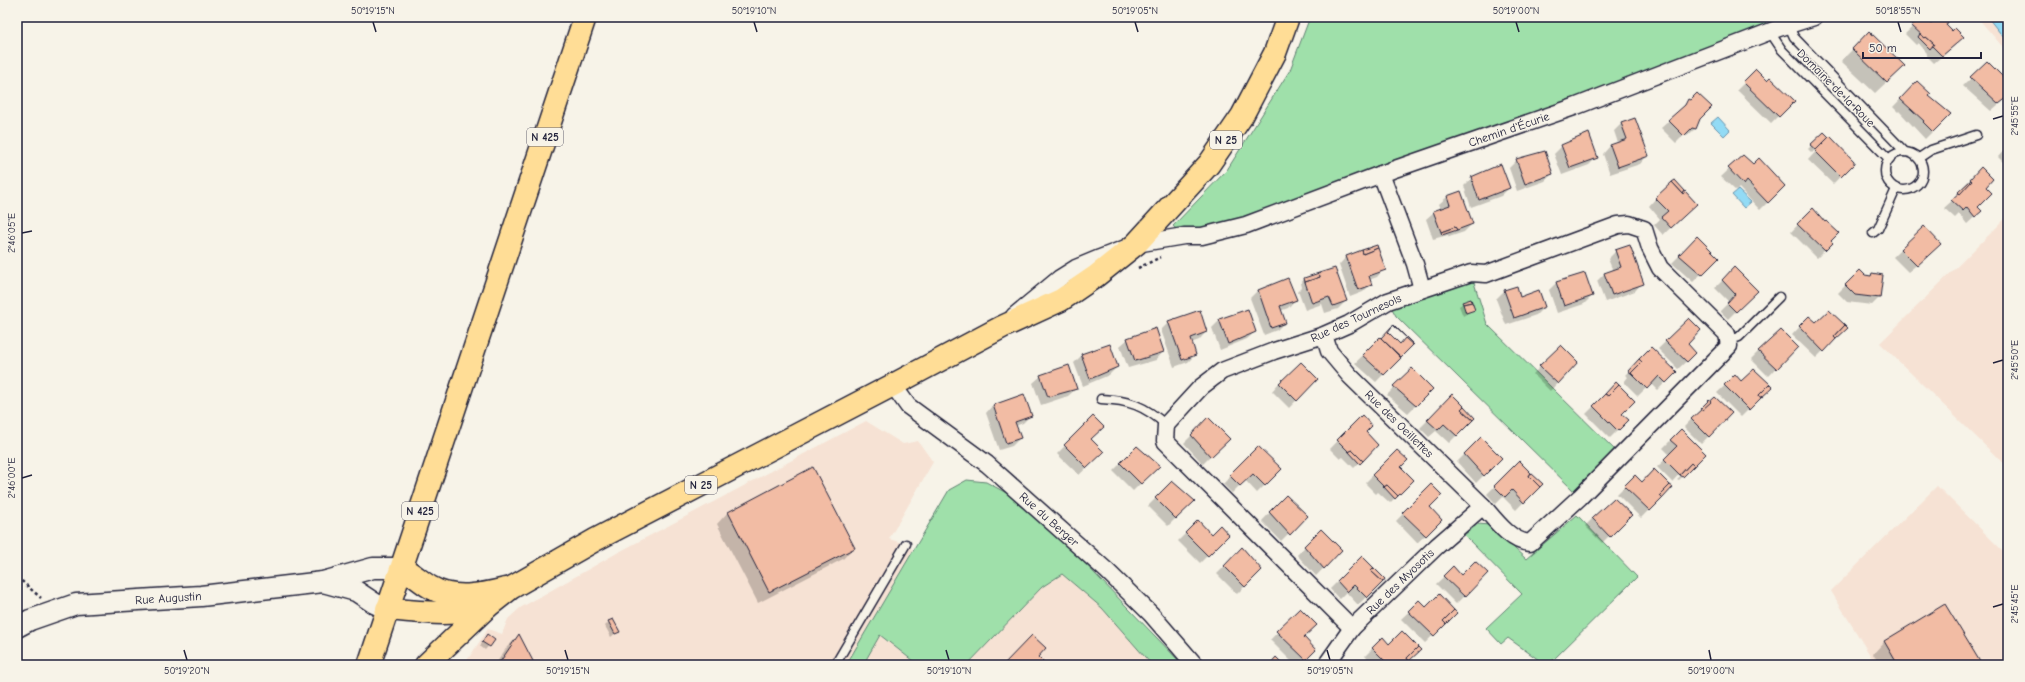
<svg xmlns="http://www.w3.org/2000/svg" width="2025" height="682" font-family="'Comic Neue',sans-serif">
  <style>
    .built { fill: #f6e2d4 }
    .green { fill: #9fe0aa; stroke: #608172 }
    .water { fill: #93dbf5; stroke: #6691ab }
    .shadow { fill: #0003 }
    .building { fill: #f2bca4; stroke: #22223b }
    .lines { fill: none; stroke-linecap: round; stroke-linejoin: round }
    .service-casing { stroke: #22223b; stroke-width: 11 }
    .minor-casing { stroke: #22223b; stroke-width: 19 }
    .tertiary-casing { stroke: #22223b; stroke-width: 23 }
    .primary-casing { stroke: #22223b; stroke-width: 25 }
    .path { stroke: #22223b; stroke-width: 2.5; stroke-dasharray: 3 3; stroke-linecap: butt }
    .service { stroke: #f7f3e8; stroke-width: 8 }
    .minor { stroke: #f7f3e8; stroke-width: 16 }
    .tertiary { stroke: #f7f3e8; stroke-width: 20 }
    .primary { stroke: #ffdd96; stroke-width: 22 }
    .ticks { fill: none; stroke: #22223b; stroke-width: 1.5 }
    .labels { text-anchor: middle; stroke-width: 3; stroke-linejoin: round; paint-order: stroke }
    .shield { fill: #f7f3e8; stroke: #62616f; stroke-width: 1 }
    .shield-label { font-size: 11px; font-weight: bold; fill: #22223b }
    .street-label { font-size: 12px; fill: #22223b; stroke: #f7f3e8 }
    .neatline { fill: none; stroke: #22223b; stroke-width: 1.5 }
    .ticks-label { font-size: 10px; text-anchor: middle; fill: #22223b }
  </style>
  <rect width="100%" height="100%" fill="#f7f3e8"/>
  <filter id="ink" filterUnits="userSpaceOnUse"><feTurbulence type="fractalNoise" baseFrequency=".025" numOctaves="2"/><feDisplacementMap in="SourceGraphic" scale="8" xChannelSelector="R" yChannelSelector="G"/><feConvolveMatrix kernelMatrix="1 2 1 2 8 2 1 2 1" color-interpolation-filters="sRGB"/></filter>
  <g filter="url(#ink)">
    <g class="built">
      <polygon points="1977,17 2008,17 2008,53 1996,39"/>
      <polygon points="2008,216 2008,468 1880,343"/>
      <polygon points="866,421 903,444 918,441 933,462 889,539 906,544 913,550 846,665 464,665 488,629 502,634 508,619 520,608 617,553"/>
      <polygon points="1937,486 2008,556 2008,665 1876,665 1831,591"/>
      <polygon points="1062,574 1102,608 1152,665 967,665 1042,587"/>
      <polygon points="880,635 918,665 863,665"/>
    </g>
    <g class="green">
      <polygon points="1310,17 1763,17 1770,32 1246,225 1184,236 1173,226 1227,170 1290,70"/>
      <polygon points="1471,273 1487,324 1621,456 1580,497 1396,316 1388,301"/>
      <polygon points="967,480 986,482 1014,497 1073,551 1183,665 1152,665 1102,608 1062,574 1042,587 967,665 918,665 880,635 863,665 846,665 949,490"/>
      <polygon points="1577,515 1637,577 1548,665 1546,665 1508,638 1501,644 1486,628 1522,594 1464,535 1478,524 1489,525 1526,559"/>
    </g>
    <g class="water">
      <polygon points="1992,17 2008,17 2008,43 1989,19"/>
      <polygon points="1718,117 1730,130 1724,136 1711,123"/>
      <polygon points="1738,190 1751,202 1744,208 1732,195"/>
    </g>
    <g class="shadow">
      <polygon points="1923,17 1931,25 1942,17 1955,45 1934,63 1926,55 1927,53 1920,46 1918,43 1916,45 1905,34"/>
      <polygon points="1858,44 1892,77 1875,93 1841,61"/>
      <polygon points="1987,63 2008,84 2008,96 1991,111 1963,86"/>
      <polygon points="1756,71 1767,81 1793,101 1771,123 1737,90"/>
      <polygon points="1917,82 1940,108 1942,106 1950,114 1925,139 1899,111 1898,112 1893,107"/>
      <polygon points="1688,100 1699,119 1695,129 1687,136 1684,135 1676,143 1661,128 1679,112"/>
      <polygon points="1621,124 1647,156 1640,164 1610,174 1603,154 1610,146 1618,143 1614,131"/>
      <polygon points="1824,133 1853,163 1833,184 1808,160 1819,148 1818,147 1812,153 1808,149"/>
      <polygon points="1562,146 1597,157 1589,165 1562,175 1554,154"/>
      <polygon points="2008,146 2008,167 1998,157"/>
      <polygon points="1743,156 1753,165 1784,186 1760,210 1739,188 1736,191 1721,177"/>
      <polygon points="1517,160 1552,174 1545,181 1517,191 1509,168"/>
      <polygon points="1981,168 1984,187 1977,207 1981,211 1967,224 1959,214 1955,218 1944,208 1965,189 1963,187"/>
      <polygon points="1472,178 1509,188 1501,196 1471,207 1464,186"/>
      <polygon points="1460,192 1472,224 1464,232 1449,237 1448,235 1433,239 1426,219 1434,212 1441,209 1439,204 1447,197"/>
      <polygon points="1656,198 1688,211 1663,235 1654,225 1660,219 1649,206"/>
      <polygon points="1813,209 1825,223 1829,241 1832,243 1817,258 1791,232"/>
      <polygon points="1924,227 1932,252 1908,272 1893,257"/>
      <polygon points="1697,238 1717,258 1693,282 1672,263"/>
      <polygon points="1616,251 1642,283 1635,291 1605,302 1597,281 1605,273 1613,271 1608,259"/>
      <polygon points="1346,257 1384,269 1377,277 1369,280 1371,284 1363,292 1350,297 1339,265"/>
      <polygon points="1334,269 1346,301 1338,309 1325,313 1322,304 1305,310 1298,291 1302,287 1301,283 1304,279"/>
      <polygon points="1734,269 1756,291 1728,319 1720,311 1729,302 1715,288"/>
      <polygon points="1860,271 1864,276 1870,277 1872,274 1879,298 1872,305 1847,302 1838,293"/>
      <polygon points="1288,280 1295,300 1288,308 1280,311 1284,323 1277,330 1264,335 1250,298 1258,290"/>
      <polygon points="1556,283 1592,296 1584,304 1557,313 1549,290"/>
      <polygon points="1516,287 1520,298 1544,307 1536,315 1506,325 1496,299 1504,291"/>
      <polygon points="1463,303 1473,310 1463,316 1459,306"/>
      <polygon points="1809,317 1832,337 1846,328 1816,358 1792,335"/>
      <polygon points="1689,319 1686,344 1695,353 1678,369 1658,349"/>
      <polygon points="1220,320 1255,332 1247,339 1220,350 1212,328"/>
      <polygon points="1169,322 1206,332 1199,340 1191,343 1195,355 1188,362 1174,367 1161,330"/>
      <polygon points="1387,332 1400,345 1406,339 1412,345 1376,382 1355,363"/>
      <polygon points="1128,339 1163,352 1156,360 1128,368 1120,346"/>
      <polygon points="1767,343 1796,347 1768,376 1751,359"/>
      <polygon points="1561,346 1577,362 1550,391 1533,374"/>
      <polygon points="1651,349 1675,372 1658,390 1651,383 1638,396 1624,382 1628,377 1625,375"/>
      <polygon points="1082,355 1117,367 1109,375 1083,386 1074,363"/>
      <polygon points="1412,370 1432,389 1408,413 1387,395"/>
      <polygon points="1041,376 1076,389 1068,396 1041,405 1033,383"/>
      <polygon points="1735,376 1741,383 1771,387 1741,417 1717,393"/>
      <polygon points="1317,379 1289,408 1272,391 1279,383"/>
      <polygon points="1616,384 1621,414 1628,420 1610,438 1586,414"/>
      <polygon points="1452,396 1474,418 1449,443 1436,431 1429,437 1420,428"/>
      <polygon points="1709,401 1731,413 1701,444 1684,427"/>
      <polygon points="993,405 1031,415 1023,423 1015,426 1020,438 1012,446 999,450 986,413"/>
      <polygon points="1362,416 1364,432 1377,445 1354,468 1343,457 1340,459 1330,449"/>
      <polygon points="1093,417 1090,439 1103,452 1079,475 1057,454"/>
      <polygon points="1208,419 1228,439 1203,464 1184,443"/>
      <polygon points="1681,430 1705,454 1679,480 1677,479 1685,472 1683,470 1672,482 1657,467 1670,455 1663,448"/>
      <polygon points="1481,438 1501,458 1476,483 1457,462"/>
      <polygon points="1137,447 1158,466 1133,491 1113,471"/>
      <polygon points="1258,448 1281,469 1257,493 1245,480 1232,493 1223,484"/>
      <polygon points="1397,451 1399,467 1412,480 1390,503 1378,492 1376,494 1365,483"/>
      <polygon points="1519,462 1541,484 1516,510 1503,497 1496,504 1487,494"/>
      <polygon points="1635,476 1642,483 1671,487 1641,518 1617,494"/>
      <polygon points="1172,482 1193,501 1168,526 1148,506"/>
      <polygon points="1431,485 1428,507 1441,520 1417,543 1396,521"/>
      <polygon points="1286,496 1306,516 1281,541 1262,521"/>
      <polygon points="1600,511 1630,515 1602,543 1585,526"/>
      <polygon points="728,512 854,547 843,559 758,603 717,524"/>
      <polygon points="1198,521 1211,535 1228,535 1200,563 1178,541"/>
      <polygon points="1321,530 1341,550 1316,576 1297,555"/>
      <polygon points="1242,549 1261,570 1237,594 1217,574"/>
      <polygon points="1362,557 1384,579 1358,605 1346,592 1339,599 1330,589"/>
      <polygon points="1453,568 1461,576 1486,573 1456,604 1436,584"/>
      <polygon points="1419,602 1426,608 1456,613 1425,643 1401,619"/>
      <polygon points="1945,605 1981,665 1880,665 1873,654 1884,642"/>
      <polygon points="1300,609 1303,637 1315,650 1300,665 1295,665 1270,640"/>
      <polygon points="609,622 618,631 611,637 605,626"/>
      <polygon points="519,636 534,665 495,665 507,647"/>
      <polygon points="1383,638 1404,665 1374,665 1365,656"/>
      <polygon points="484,639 494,640 485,650 480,646"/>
    </g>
    <g class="building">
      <polygon points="1921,17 1924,17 1931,24 1938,17 1943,17 1948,22 1946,25 1952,31 1955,28 1964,37 1942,56 1932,46 1934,44 1926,37 1925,38 1912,26"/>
      <polygon points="1869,31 1905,66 1887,83 1852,49"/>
      <polygon points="1920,34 1925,38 1926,37 1934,44 1930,49 1918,37"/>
      <polygon points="1987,61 2008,82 2008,97 1999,104 1970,77"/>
      <polygon points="1756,69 1767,80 1770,77 1795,101 1779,117 1743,82"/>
      <polygon points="1917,81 1931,94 1929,96 1951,114 1933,132 1923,122 1924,121 1900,99"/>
      <polygon points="1697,93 1712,107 1700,119 1696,129 1692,128 1684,136 1668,120 1685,105 1688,99 1690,100"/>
      <polygon points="1635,118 1649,156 1618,167 1610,145 1627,139 1621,123"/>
      <polygon points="1824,132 1829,137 1816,150 1810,145"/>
      <polygon points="1589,133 1598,158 1570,168 1561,145"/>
      <polygon points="1830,136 1854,161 1854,164 1841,177 1815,151"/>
      <polygon points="1545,151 1553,174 1525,184 1516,159"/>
      <polygon points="1743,155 1753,164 1759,158 1785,186 1768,203 1747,181 1744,185 1728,168"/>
      <polygon points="1501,164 1510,188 1479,200 1471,177"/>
      <polygon points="1981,167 1993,179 1986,187 1992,193 1978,207 1982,211 1975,217 1967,207 1963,211 1951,200 1972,181 1970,179"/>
      <polygon points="1675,180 1685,191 1683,194 1672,182"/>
      <polygon points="1971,180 1972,181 1960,194 1958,192"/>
      <polygon points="1672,182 1683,194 1685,191 1697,204 1671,228 1661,217 1668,211 1655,198"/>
      <polygon points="1461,191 1473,224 1457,230 1455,227 1441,232 1433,211 1450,205 1447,196"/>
      <polygon points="1813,208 1825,222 1826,221 1839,233 1831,241 1833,243 1825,251 1797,224"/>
      <polygon points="1924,226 1941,244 1917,266 1900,249"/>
      <polygon points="1455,227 1457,230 1442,235 1441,232"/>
      <polygon points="1697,236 1719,258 1702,275 1679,255"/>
      <polygon points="1377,245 1378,248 1363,254 1362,250"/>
      <polygon points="1630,245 1644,284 1612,295 1604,273 1621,267 1615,250"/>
      <polygon points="1378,248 1386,270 1369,276 1372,285 1358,290 1346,256 1362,250 1363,254"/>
      <polygon points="1734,267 1758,291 1736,312 1727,303 1735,294 1722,280"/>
      <polygon points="1335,268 1347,301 1333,306 1329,297 1312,303 1305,282 1320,277 1319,273"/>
      <polygon points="1860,270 1865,275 1871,276 1872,273 1883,275 1880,298 1855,295 1845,285"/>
      <polygon points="1319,273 1320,277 1305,282 1304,278"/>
      <polygon points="1585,273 1593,296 1564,306 1556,282"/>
      <polygon points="1288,278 1297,300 1280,306 1286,323 1271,328 1258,290"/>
      <polygon points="1517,286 1520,297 1539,290 1545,307 1514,318 1504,290"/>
      <polygon points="1471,299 1472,302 1463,304 1462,302"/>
      <polygon points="1472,302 1475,310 1466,313 1463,304"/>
      <polygon points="1248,309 1256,332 1228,344 1219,319"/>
      <polygon points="1200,310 1207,332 1191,338 1196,355 1182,360 1168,321"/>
      <polygon points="1829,310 1845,325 1834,337 1836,339 1824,352 1799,326 1809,316 1816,322"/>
      <polygon points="1689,318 1701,330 1688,344 1696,353 1687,362 1665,341"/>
      <polygon points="1393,324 1414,345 1393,325"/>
      <polygon points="1393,325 1388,332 1400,344 1405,338 1413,345 1401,357 1381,338"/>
      <polygon points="1845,325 1848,328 1836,339 1834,337"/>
      <polygon points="1156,328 1164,352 1135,361 1127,338"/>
      <polygon points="1781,330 1798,347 1777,369 1758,351"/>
      <polygon points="1380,337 1401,358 1384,375 1362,355"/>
      <polygon points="1110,344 1118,367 1090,379 1081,354"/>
      <polygon points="1561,345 1578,362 1558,384 1539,366"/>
      <polygon points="1651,347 1677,372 1666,383 1659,376 1647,389 1631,373 1642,362 1639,359"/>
      <polygon points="1639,359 1642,362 1631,373 1628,371"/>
      <polygon points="1301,362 1318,379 1297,401 1279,383"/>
      <polygon points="1069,365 1077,389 1048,397 1040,375"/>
      <polygon points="1412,368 1433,389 1416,406 1393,386"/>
      <polygon points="1754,369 1770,384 1759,395 1761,398 1749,410 1724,385 1735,374 1741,381"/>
      <polygon points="1616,382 1619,385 1608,396 1605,394"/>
      <polygon points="1770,384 1773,387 1761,398 1759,395"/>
      <polygon points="1619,385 1635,401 1622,414 1629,420 1618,431 1593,406 1605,394 1608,396"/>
      <polygon points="1024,394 1032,416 1015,422 1021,438 1006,443 993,405"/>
      <polygon points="1452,394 1464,406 1461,409 1473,420 1457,436 1444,424 1438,430 1427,420"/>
      <polygon points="1715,397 1732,413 1709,437 1691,419"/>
      <polygon points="1709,400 1711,402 1702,410 1700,409"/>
      <polygon points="1464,406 1475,418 1473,420 1461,409"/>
      <polygon points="1362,415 1372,426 1366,432 1378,445 1363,461 1352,450 1349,452 1337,440"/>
      <polygon points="1093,416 1104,427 1091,439 1104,452 1087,468 1064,445"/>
      <polygon points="1208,417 1230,439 1211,457 1191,435"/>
      <polygon points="1681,429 1706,454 1694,466 1691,463 1680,475 1664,459 1677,446 1670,440"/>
      <polygon points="1481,437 1502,458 1484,476 1464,454"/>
      <polygon points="1137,446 1160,466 1141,484 1120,463"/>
      <polygon points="1258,446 1282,469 1265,486 1253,474 1240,486 1229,475"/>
      <polygon points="1352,450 1363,461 1360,464 1349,452"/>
      <polygon points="1397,450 1408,460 1401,467 1414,480 1398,496 1387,485 1384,487 1372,475"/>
      <polygon points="1519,461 1531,473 1529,476 1540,487 1524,503 1512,490 1505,497 1494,486"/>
      <polygon points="1691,463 1694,466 1683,477 1680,475"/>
      <polygon points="813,467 855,548 769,592 728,512"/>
      <polygon points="1654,469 1670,485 1659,496 1662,499 1650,511 1624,486 1635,475 1642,482"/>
      <polygon points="1531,473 1543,484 1540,487 1529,476"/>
      <polygon points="1172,481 1195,501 1176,519 1155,498"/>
      <polygon points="1431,484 1442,495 1430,507 1442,520 1426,536 1402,513"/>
      <polygon points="1387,485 1398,496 1395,499 1384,487"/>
      <polygon points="1670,485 1673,487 1662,499 1659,496"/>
      <polygon points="1286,495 1308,516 1290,535 1269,512"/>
      <polygon points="1614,498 1632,515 1610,537 1592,518"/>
      <polygon points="1198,520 1211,534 1220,525 1229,535 1208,556 1185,533"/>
      <polygon points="1321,529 1342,550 1324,569 1304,546"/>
      <polygon points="1242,547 1262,570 1245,587 1224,566"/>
      <polygon points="1362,556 1374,568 1371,571 1383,582 1367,598 1354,585 1347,592 1337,581"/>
      <polygon points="1475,561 1488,573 1465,597 1443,576 1453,566 1461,575"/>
      <polygon points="1374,568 1385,579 1383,582 1371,571"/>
      <polygon points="1439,594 1454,610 1443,621 1446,624 1434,636 1408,611 1419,600 1426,607"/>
      <polygon points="1945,604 1982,665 1898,665 1884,641"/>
      <polygon points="1300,608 1317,625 1304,637 1316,650 1306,660 1276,631"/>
      <polygon points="1454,610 1457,613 1446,624 1443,621"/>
      <polygon points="613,619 620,632 615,634 608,621"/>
      <polygon points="1402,631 1418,647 1407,658 1409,661 1405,665 1389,665 1372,648 1383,637 1389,644"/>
      <polygon points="487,634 495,640 490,647 482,642"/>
      <polygon points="519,634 535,665 498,665"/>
      <polygon points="1032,635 1046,648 1038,657 1046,665 1003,665"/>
      <polygon points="1418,647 1421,650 1409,661 1407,658"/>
      <polygon points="1276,657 1284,665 1269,665"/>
    </g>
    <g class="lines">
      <defs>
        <g id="service">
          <polyline points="1789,26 1794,37 1905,152"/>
          <polyline points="1770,32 1782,50 1889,159"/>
          <circle cx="1904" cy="171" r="19"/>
          <polyline points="1919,158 1931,150 1976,135"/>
          <polyline points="1873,233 1878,229 1896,189"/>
          <polyline points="1728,341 1739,337 1779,297"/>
          <path d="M1101,399C1129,400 1145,406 1166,425"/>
          <polyline points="835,665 906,544"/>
        </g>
        <g id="minor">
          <polyline points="1381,174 1415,264 1422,289"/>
          <path id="s1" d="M1014,316L1060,278L1076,268L1100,258L1136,244L1184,236H1202L1246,225L1392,170L1574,107L1779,28L1814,17"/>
          <path id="s2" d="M1324,335L1329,351L1350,376L1483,506C1495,520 1511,542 1530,543L1580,497L1729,346L1727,334L1660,268L1650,248L1644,229L1629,224L1618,225L1486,274L1471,273L1388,301L1349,324L1324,335L1274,351L1222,371L1201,387L1166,425L1165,441L1352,628"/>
          <path id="s3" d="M893,385L908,406L987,464L1107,571L1151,614L1195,665"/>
          <path id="s4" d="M1326,665L1352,628L1437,546L1483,506"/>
        </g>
        <g id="tertiary">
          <polyline points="323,582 356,591 374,603 387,609"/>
          <path id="s5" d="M17,627L30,620L76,604L201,596L323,582L373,568H402"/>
        </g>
        <g id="primary">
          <path d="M402,568C412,573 420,581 430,587C453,601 482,595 506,589"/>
          <path d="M387,609C421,612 454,617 487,607"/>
          <polyline points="369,665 585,17"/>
          <polyline points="426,665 487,607 511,588 595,540 893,385 1002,327 1061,300 1096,276 1136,244 1209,164 1242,116 1275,53 1288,17"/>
        </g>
      </defs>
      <use href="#service" class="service-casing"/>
      <use href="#minor" class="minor-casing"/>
      <use href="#tertiary" class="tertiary-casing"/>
      <use href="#primary" class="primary-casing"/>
      <g class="path">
        <polyline points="1138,268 1161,257"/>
        <polyline points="17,577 41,598"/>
      </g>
      <use href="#service" class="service"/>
      <use href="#minor" class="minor"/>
      <use href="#tertiary" class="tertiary"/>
      <use href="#primary" class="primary"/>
    </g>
  </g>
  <path class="ticks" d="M373,22L376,32M754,22L757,32M1135,22L1138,32M1516,22L1519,32M1898,22L1901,32M1993,119L2003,116M22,233L32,231M1993,363L2003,360M22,478L32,475M1993,607L2003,604M184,650L187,660M565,650L568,660M946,650L949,660M1327,650L1330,660M1709,650L1711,660"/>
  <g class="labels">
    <g class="shield">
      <rect x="527" y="128" width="36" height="18" rx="3"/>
      <rect x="1210" y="131" width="32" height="18" rx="3"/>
      <rect x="685" y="476" width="32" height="18" rx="3"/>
      <rect x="402" y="502" width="36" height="18" rx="3"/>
    </g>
    <g class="shield-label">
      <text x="545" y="141">N 425</text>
      <text x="1226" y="144">N 25</text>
      <text x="701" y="489">N 25</text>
      <text x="420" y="515">N 425</text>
    </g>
    <g class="street-label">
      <text transform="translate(1836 88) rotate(45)" y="4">Domaine de la Roue</text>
      <text dy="4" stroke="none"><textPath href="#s1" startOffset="535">Chemin d'Écurie</textPath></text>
      <text transform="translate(1356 318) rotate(-25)" y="4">Rue des Tournesols</text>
      <text dy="4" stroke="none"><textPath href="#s2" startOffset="118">Rue des Oeillettes</textPath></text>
      <text dy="4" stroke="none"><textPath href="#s3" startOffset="207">Rue du Berger</textPath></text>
      <text dy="4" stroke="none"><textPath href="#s4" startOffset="112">Rue des Myosotis</textPath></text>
      <text dy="4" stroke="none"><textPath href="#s5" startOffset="156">Rue Augustin</textPath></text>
    </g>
  </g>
  <rect width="2025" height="682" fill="none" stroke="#f7f3e8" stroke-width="44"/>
  <path d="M1863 52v6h118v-6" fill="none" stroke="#22223b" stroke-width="2"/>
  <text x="1869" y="52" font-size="12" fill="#22223b" stroke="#f7f3e8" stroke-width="3" paint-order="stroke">50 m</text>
  <rect x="22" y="22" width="1981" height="638" class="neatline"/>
  <g class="ticks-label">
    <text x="373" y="14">50°19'15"N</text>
    <text x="754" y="14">50°19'10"N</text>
    <text x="1135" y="14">50°19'05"N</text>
    <text x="1516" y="14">50°19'00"N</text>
    <text x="1898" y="14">50°18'55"N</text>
    <text transform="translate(2014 116) rotate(-90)" y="4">2°45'55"E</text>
    <text transform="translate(11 233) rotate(-90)" y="4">2°46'05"E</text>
    <text transform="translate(2014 360) rotate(-90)" y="4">2°45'50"E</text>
    <text transform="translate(11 478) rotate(-90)" y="4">2°46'00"E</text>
    <text transform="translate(2014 604) rotate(-90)" y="4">2°45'45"E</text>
    <text x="187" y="674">50°19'20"N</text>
    <text x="568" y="674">50°19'15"N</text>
    <text x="949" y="674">50°19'10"N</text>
    <text x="1330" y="674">50°19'05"N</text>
    <text x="1711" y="674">50°19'00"N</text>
  </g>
</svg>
